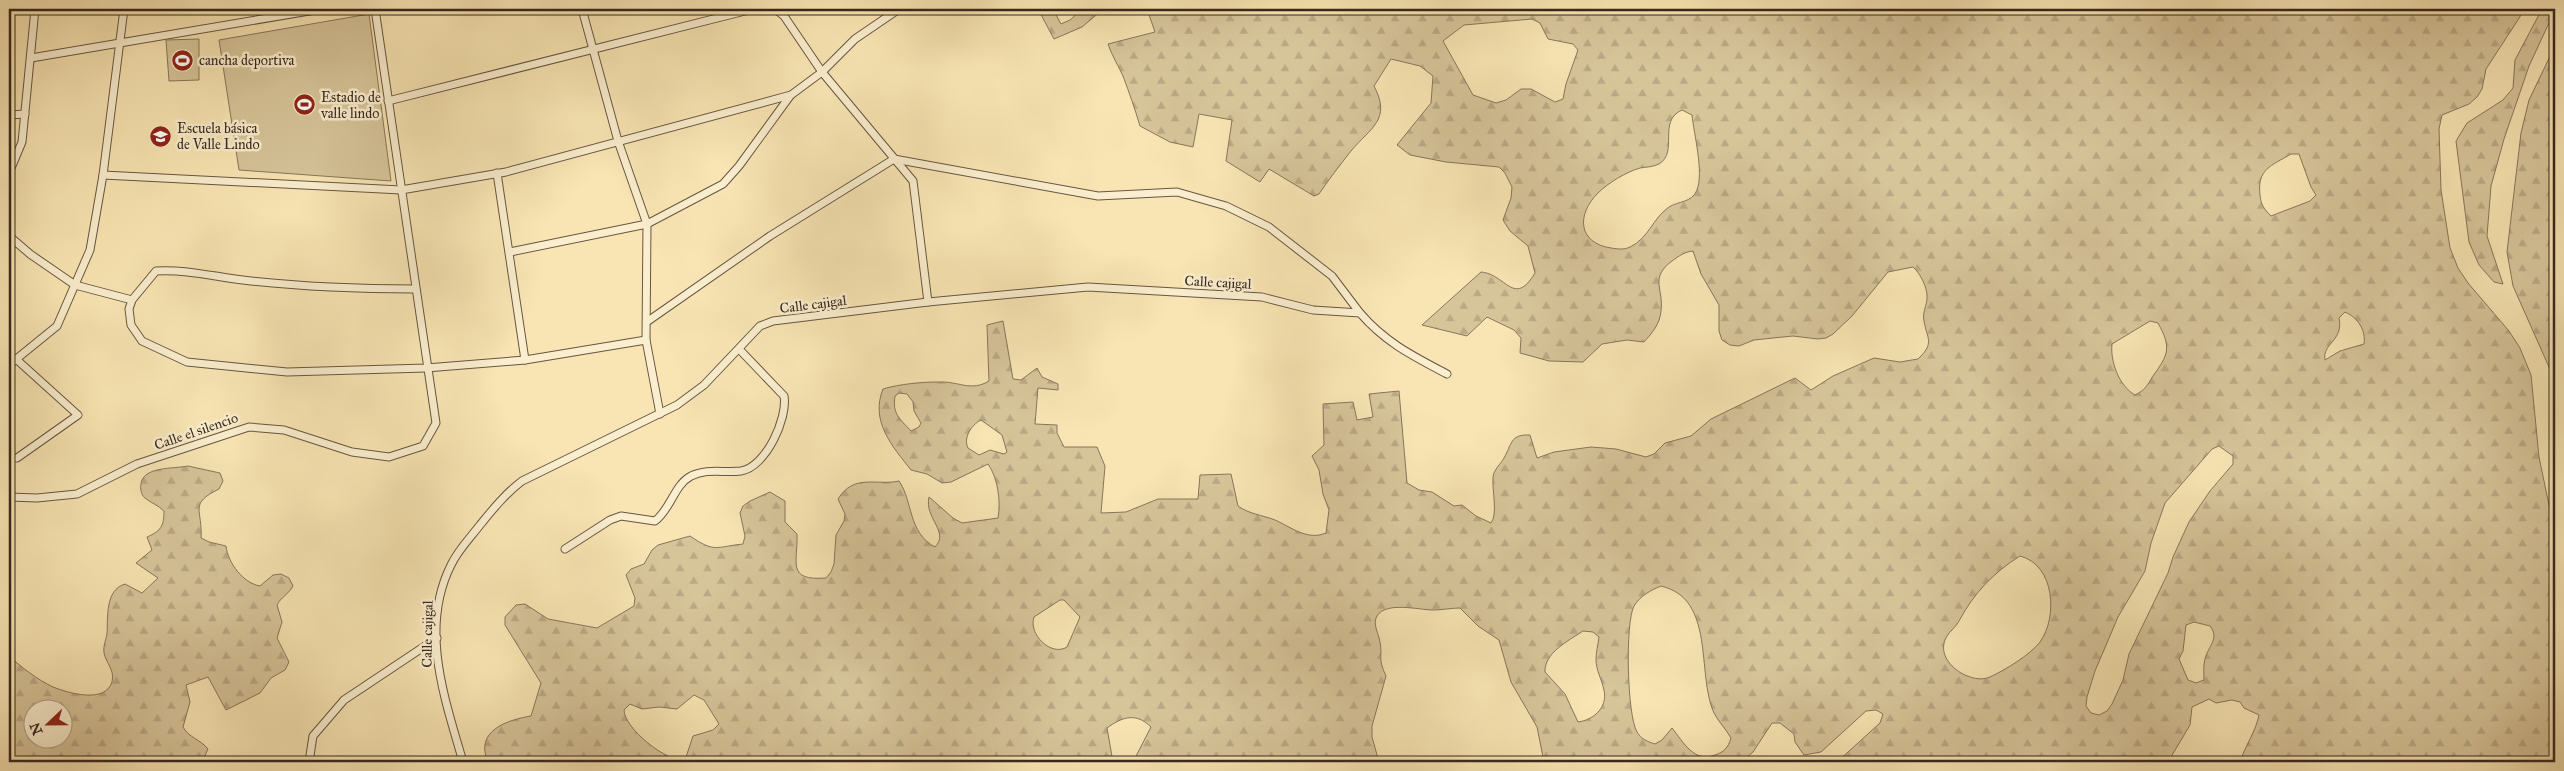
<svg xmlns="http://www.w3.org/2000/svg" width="2564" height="771" font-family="'IM FELL Great Primer',serif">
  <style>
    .forest { fill: url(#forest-firs); stroke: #87765c; fill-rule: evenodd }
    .pitch { fill: #d7c59a; stroke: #87765c }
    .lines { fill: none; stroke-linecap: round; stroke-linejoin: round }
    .minor-casing { stroke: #675642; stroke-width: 9 }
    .minor { stroke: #faeece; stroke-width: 7 }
    .labels { text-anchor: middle; stroke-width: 5; stroke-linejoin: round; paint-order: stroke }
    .poi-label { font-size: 14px; fill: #37271d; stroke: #faeece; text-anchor: start }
    .street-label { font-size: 14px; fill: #37271d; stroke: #faeece }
  </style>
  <defs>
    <pattern id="forest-firs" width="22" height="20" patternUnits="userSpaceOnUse" patternTransform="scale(1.25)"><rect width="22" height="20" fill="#d7c59a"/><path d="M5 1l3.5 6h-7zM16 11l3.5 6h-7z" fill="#b9a984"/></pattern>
  </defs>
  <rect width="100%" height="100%" fill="#f8e5b3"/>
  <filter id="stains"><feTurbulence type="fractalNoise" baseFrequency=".004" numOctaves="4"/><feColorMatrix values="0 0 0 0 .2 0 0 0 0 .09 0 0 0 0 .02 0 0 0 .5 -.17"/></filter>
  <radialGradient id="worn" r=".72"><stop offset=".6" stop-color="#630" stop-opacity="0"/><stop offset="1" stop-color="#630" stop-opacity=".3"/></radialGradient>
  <g class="forest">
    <polygon points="1038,9 1053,9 1061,24 1070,20 1079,12 1078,9 1109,9 1101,11 1082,27 1054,39"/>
    <path d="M1147,9H2525L2486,69L2482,89L2477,97L2469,104L2442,115L2439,129L2441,190L2450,248L2458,268L2468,283L2509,331L2520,348L2531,375L2539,457L2555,534V762H2240C2245,746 2256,731 2259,715L2244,708L2240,702L2232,700L2216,703L2209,699L2192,707L2190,725L2168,762H1837L1880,723L1883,714L1876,710L1866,711L1821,752L1804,755L1795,742L1794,734L1780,723H1772L1753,752L1741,762H1544L1537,727L1511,682L1499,640L1478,626L1460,608C1451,608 1442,610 1433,610C1419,610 1386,601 1377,616C1372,624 1379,634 1380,642C1383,658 1377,657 1386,676L1372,726V737L1379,762H1133L1151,727C1136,712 1122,717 1107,728L1113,762H488C474,731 507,720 531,716L541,683L505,625V617L516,605L525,604L548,619L597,628L634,606L635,598L626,575L631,569L644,564L652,550L658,545L690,536C715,553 715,547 743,544L745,536L740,513L743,506L750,501L770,492L785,501V522L797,534C798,563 786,581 826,578L831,572L834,564L836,535L844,521L845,514L838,499C854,473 877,486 899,481C913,501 908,533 935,547C950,532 924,518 929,497L953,518L962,523L998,518C1001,502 998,478 988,464L951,482L942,483L927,474L911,470C892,446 870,421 883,389C900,384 921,382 939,382C958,381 971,392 989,381L987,325L1003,321L1013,379L1021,380L1037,368L1042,377L1058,384V390L1038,388L1035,424L1057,425V433L1064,447H1097L1105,466L1101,513L1126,512L1158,499H1198L1200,475L1231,474L1238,506C1249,514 1262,515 1275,520C1291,527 1307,541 1326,533L1329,510L1323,494L1319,470L1312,456L1324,445L1323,404L1353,402L1357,420L1373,417L1369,394L1399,391L1407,483L1419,490L1432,492L1454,506L1462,505L1476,516L1491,523C1498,514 1492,491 1493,478C1493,470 1501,464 1504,458C1512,444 1510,434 1530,435L1537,458L1554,452L1591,447L1616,449L1646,457L1654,454L1665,443L1691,436L1711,419L1795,378L1811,390L1833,376L1874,358L1900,362L1918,359C1935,343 1927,339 1924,321C1922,313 1927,305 1927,298C1928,288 1920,273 1913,267L1888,272L1852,316L1833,334L1826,338L1818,339L1793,336L1754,340L1739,346L1730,345L1722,340L1719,331V305L1701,274L1693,251C1684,252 1679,256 1672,261C1649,278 1664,289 1661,311C1660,324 1652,333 1644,342L1627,340L1602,344L1583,362L1549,361L1520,353L1521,338L1514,330L1487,317L1467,336L1422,325L1481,272C1506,274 1514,308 1535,273L1528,246L1510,231L1503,220L1511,198L1512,187L1505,173L1499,167L1446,162L1410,155L1397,145L1431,103L1433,76L1420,66L1391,59L1374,86C1392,120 1370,128 1351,151C1340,165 1329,179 1319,194L1314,196L1269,169L1260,182L1226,161L1232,120L1199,114L1193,147L1170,142L1140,126C1135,109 1129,92 1123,76C1118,65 1112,56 1108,44L1155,32ZM1532,19L1540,23L1548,39L1573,44L1578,50L1566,84L1563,99L1555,102L1531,89H1521L1506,100L1496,103L1473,95L1443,41L1464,25ZM1682,110L1692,115C1694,135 1704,172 1697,190C1692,203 1678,201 1669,207C1652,219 1649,238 1630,247C1624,250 1618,249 1611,248C1578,243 1576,215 1598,193C1608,183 1626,172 1640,168C1646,167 1653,167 1659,164C1679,152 1657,121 1682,110ZM2291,154H2299L2311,187L2316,195L2310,201L2271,216C2264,209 2261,205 2260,195C2257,169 2271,166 2291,154ZM2345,312C2358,318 2366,330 2364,344L2340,351L2325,360C2322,343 2344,341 2339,318ZM2150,321L2158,323C2172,348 2168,355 2153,376C2147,386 2145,390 2135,395C2119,386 2110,361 2112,344ZM899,393L907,394L913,402L914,411L921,423L919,427L911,431C900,419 892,414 895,396ZM981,420L1002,435L1007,452L1004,454L990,450L979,455L968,448C963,438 971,425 981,420ZM2219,446L2233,456V464L2210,491L2189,522L2173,557L2168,573L2129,654L2123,680L2112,704L2107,711L2099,715L2091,713L2086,706L2087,697L2095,671L2118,617L2145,571L2151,543L2165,503L2212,449ZM2020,556C2055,565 2058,617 2040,642C2030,655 2005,670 1990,677C1981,681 1970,678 1961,673C1948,665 1938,651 1947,636C1950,631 1956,627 1959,621C1974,593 1993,573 2020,556ZM1661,586C1716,599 1696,673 1714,713C1718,721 1726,729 1731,738C1728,748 1724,752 1715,755C1694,763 1684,743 1672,728L1662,740L1655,744C1648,742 1641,739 1637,732C1627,715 1625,623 1634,606C1640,596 1651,590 1661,586ZM1060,600H1064L1080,617L1067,647C1051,657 1028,634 1034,617ZM2194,622L2210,626C2220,639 2208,646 2205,659C2203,666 2204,673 2204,680L2196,683L2188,680L2179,659L2183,651L2186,625ZM1583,631L1593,632L1599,637C1598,645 1596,652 1596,660C1596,670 1602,680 1604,690C1608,708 1593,720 1578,722L1565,694L1545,672C1544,653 1568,641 1583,631ZM694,695L704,700L719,724L713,730L693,736L685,760C667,763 624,728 624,710L630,704L642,709L659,707L677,709Z"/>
    <polygon points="2542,9 2555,10 2529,66 2504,139 2491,186 2487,236 2503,284 2494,282 2479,265 2469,242 2456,141 2467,123 2503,100 2513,88 2515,60"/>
    <polygon points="2555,46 2555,391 2549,367 2513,286 2507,252 2521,133 2529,100"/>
    <path d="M188,466L220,473L223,481L219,489C188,504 203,510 201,538L209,542L226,546C228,563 243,583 260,586L273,575L281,574L289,578L293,586C288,595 281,597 277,605L282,622L277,638L289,662L285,670L271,678L260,693L226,710L208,677L186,685L190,702L183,727C189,738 200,739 208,749L202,762H9V656C21,667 38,680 53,687C68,693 105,704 112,682C115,670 106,663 104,653C103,646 106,640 107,634C108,617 105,590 125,584L142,593L158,578L136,563L152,550L147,537C161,531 164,526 164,511C158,505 151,503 145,498C141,495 140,488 141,484C143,466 174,469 188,466ZM62,708V738H32V708Z"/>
  </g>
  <g class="pitch">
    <polygon points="369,14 391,181 239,170 219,40"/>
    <polygon points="199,39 199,80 169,81 166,40"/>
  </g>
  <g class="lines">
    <defs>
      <g id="minor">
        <polyline points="582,9 618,141 647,224 646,340 660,414"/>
        <polyline points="775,9 784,16 822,72 913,181 928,302"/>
        <polyline points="31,58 321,9"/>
        <polyline points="388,101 749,10 766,9"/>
        <polyline points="9,115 25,114"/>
        <polyline points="9,173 22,142 35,9"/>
        <polyline points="497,173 525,360"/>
        <polyline points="103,175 401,190 506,172 791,95 822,72 855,39 899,9"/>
        <polyline points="9,236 30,254 75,285 132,300"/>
        <polyline points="510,252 647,224 723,184 739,166 790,96"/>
        <path d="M415,289C360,289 306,287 251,281C219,278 189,269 156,271L132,300L129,309L131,325L142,341L187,362L287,372L426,368L525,360L646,340"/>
        <polyline points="648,321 770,236 894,159 1098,196 1177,192 1226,206 1269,227 1332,276 1360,313"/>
        <polyline points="16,359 78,415 17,458"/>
        <polyline points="9,365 57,326 90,250 103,175 124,9"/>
        <polyline points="9,497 37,498 77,494 137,464 249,427 284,430 352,452 389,457 423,446 436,423 375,9"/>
        <path d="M565,549L610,520L621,516L655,521C671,509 674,485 691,476C707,468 724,473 741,471C766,467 788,418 784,396L739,349"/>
        <polyline points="309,762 313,736 344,700 437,638"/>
        <path d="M463,762C445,699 419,629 451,565C458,550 470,538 480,525C493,509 505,494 522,481L677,405L704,385L760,326L773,321L928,302L1088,287L1262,297L1313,310L1360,313C1386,343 1413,356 1447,374"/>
      </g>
    </defs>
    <use href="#minor" class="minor-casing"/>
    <use href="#minor" class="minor"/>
  </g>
  <defs>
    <symbol id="stadium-disc" viewBox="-11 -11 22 22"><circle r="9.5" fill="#8f2418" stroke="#faeece"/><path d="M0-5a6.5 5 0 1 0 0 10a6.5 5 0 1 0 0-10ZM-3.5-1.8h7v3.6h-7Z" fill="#fff"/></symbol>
    <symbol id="school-disc" viewBox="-11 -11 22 22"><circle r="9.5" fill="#8f2418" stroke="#faeece"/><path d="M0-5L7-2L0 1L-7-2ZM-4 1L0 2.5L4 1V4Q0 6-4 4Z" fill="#fff"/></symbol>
  </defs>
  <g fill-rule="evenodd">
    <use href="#stadium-disc" x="170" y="48" width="25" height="25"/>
    <use href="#stadium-disc" x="292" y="92" width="25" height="25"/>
    <use href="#school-disc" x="148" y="124" width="25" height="25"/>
  </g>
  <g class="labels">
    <g class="poi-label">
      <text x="199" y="65">cancha deportiva</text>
      <text x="321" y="102">Estadio de<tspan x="321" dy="16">valle lindo</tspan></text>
      <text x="177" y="133">Escuela básica<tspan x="177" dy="16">de Valle Lindo</tspan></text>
    </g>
    <g class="street-label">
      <text transform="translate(1218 282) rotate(3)" y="5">Calle cajigal</text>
      <text transform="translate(813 304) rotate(-7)" y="5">Calle cajigal</text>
      <text transform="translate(196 431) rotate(-19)" y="5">Calle el silencio</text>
      <text transform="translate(427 634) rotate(-89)" y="5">Calle cajigal</text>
    </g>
  </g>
  <rect width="2564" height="771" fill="none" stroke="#f8e5b3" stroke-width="30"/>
  <rect x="10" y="10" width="2544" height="751" fill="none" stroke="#37271d" stroke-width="2.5"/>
  <rect x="15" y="15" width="2534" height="741" fill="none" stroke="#37271d"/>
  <g transform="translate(48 724) rotate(248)"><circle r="24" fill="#faeece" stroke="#ac9e87"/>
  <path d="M0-4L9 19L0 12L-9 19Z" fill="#8f2418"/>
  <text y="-8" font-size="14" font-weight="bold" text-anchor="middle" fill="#37271d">N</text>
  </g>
  <rect width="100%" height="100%" filter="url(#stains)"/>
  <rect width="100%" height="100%" fill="url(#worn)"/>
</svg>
